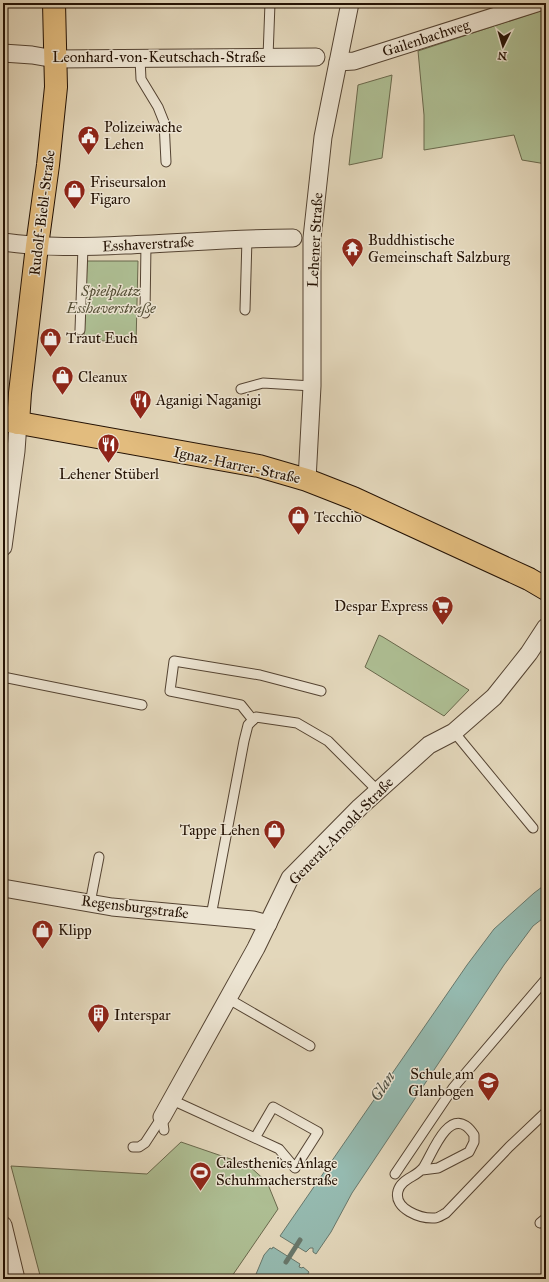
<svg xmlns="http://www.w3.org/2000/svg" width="549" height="1282" font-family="'IM FELL Great Primer',serif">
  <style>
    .green { fill: #aebf94; stroke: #69684c }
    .water { fill: #95bab0; stroke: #68776b }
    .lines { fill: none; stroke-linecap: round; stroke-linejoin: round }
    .stream { stroke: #68776b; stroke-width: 5 }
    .lane-casing { stroke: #544332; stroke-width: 11 }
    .street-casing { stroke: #544332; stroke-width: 19 }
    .primary-casing { stroke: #241204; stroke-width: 24 }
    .lane { stroke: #ede5d3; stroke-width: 9 }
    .street { stroke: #ede5d3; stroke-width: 17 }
    .primary { stroke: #e2bc7e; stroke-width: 22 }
    .labels { text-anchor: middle; stroke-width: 3; stroke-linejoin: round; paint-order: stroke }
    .street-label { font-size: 15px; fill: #241204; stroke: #ede5d3 }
    .poi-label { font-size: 15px; fill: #241204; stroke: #ede5d3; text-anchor: start }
    .park-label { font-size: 15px; font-style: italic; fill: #544f36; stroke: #ede5d3 }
    .water-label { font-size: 16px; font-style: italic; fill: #4c4d40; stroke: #ede5d3 }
  </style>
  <rect width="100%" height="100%" fill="#e3d7bb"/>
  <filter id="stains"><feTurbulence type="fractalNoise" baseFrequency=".005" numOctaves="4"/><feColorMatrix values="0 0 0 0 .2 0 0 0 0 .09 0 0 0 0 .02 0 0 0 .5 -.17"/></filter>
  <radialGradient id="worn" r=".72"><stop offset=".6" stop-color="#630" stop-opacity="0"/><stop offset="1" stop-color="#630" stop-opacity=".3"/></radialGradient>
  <g class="green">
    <polygon points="546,9 546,164 522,160 514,135 424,150 424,115 418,51"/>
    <polygon points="392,75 382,158 349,165 358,85"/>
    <polygon points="87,261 138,261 136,344 84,339"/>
    <polygon points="379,635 383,637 469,690 444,716 365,667"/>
    <polygon points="181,1142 248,1165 267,1182 278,1209 230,1279 41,1279 11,1166 147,1174"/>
  </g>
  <g class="water">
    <polygon points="546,884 546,916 533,926 504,965 352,1193 331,1232 316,1254 313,1252 313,1248 310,1248 306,1252 280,1236 467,965 494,929 534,893"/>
    <polygon points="273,1247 300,1264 299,1267 302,1268 303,1267 309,1272 305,1279 254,1279 264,1255 270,1248 272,1249"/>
  </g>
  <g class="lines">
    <polyline class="stream" points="286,1262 300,1240"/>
    <defs>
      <g id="lane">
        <polyline points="268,57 270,3"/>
        <polyline points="140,59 141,79 158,107 164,122 166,162"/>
        <polyline points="245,310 247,238"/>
        <polyline points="145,313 146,244"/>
        <polyline points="80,330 83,247"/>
        <polyline points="241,389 263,383 312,386"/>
        <polyline points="3,677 142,705"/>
        <polyline points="253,720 241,705 170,691 174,661 260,675 321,691"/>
        <polyline points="454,732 533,828"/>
        <polyline points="90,903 99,857"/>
        <polyline points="211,916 244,741 248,725 256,717 297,723 328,741 378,791"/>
        <polyline points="227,998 310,1046"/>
        <polyline points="172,1100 279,1149 295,1168 318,1132 273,1107 255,1138"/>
        <polyline points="162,1117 164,1130"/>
        <polyline points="133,1147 139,1147 145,1143 162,1117"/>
        <path d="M422,1170L438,1168L469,1152L474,1142V1135C472,1132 469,1128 466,1126C446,1112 431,1157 423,1168C416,1177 401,1179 398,1191C393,1209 421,1219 435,1218C438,1218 442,1215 446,1213L509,1147L546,1112"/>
        <polyline points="395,1174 453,1088 546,979"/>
        <polyline points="540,1223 546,1218"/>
      </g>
      <g id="street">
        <polyline points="3,53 32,55 55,59 316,57"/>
        <polyline points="338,62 354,61 537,3"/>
        <path d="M3,242C44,248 84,247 125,245C181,243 237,238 293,238"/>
        <polyline points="307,480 312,386 312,238 323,137 350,3"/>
        <polyline points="3,547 16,451 18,423"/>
        <polyline points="3,888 112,907 253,920 268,924"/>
        <polyline points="162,1117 256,948 290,878 360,807 429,745 454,732 494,697 529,653 546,627"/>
        <polyline points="3,1225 16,1279"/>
      </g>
      <g id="primary">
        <polyline points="3,420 259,466 307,480 353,498 529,579 546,589"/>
        <polyline points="18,423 20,393 37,246 48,165 56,87 54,3"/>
      </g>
    </defs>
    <use href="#lane" class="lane-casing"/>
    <use href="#street" class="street-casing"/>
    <use href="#primary" class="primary-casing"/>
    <use href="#lane" class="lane"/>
    <use href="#street" class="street"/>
    <use href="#primary" class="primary"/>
  </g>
  <defs>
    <symbol id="civic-pin" viewBox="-11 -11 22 30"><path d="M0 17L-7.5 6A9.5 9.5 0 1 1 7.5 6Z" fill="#8f2418" stroke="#ede5d3"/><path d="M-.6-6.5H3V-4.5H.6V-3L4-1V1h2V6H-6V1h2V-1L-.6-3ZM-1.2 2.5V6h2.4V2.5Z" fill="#fff"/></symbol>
    <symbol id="shop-pin" viewBox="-11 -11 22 30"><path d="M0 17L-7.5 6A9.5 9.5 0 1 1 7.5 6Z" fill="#8f2418" stroke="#ede5d3"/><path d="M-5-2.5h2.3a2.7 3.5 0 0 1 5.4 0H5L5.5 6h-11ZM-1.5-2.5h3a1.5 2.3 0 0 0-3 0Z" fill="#fff"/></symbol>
    <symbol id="temple-pin" viewBox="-11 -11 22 30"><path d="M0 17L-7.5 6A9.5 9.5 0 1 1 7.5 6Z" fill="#8f2418" stroke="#ede5d3"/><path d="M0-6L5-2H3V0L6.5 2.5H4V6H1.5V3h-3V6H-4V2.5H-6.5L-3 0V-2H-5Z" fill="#fff"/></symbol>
    <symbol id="restaurant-pin" viewBox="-11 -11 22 30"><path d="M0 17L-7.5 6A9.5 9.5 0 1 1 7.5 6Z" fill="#8f2418" stroke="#ede5d3"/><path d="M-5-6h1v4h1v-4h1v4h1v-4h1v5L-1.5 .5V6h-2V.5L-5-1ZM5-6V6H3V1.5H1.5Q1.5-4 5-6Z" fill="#fff"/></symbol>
    <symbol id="supermarket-pin" viewBox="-11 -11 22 30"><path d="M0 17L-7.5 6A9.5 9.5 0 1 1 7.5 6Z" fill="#8f2418" stroke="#ede5d3"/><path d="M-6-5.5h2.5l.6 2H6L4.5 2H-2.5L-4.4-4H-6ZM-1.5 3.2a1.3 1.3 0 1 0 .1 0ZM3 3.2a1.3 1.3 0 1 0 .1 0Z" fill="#fff"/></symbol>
    <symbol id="building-pin" viewBox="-11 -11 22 30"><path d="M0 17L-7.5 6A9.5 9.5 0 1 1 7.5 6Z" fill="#8f2418" stroke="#ede5d3"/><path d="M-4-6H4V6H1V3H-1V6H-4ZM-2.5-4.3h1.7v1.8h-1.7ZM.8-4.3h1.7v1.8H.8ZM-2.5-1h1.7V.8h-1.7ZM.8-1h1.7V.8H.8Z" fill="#fff"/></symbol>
    <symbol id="school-pin" viewBox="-11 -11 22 30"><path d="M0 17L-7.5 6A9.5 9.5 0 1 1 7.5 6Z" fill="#8f2418" stroke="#ede5d3"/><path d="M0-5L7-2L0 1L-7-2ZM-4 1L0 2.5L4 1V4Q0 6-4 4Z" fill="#fff"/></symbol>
    <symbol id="stadium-pin" viewBox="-11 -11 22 30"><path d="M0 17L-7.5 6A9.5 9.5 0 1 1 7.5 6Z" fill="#8f2418" stroke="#ede5d3"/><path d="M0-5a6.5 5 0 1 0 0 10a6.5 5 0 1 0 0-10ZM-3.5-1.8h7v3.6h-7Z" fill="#fff"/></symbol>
  </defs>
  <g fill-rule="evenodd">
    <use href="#civic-pin" x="76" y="124" width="25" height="34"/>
    <use href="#shop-pin" x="62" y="178" width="25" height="34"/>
    <use href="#temple-pin" x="340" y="236" width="25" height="34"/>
    <use href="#shop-pin" x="38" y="326" width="25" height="34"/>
    <use href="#shop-pin" x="50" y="364" width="25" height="34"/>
    <use href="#restaurant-pin" x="128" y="388" width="25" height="34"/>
    <use href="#restaurant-pin" x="96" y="432" width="25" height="34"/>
    <use href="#shop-pin" x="286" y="504" width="25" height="34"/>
    <use href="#supermarket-pin" x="430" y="594" width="25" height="34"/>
    <use href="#shop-pin" x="262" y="818" width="25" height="34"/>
    <use href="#shop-pin" x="30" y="918" width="25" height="34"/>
    <use href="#building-pin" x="86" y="1002" width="25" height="34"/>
    <use href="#school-pin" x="476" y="1070" width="25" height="34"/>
    <use href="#stadium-pin" x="188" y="1160" width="25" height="34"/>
  </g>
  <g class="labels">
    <g class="street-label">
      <text transform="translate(426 38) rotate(-18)" y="5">Gailenbachweg</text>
      <text x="159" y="62">Leonhard-von-Keutschach-Straße</text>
      <text transform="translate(42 213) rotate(-83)" y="5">Rudolf-Biebl-Straße</text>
      <text transform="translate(315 240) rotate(-87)" y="5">Lehener Straße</text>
      <text transform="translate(148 244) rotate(-3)" y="5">Esshaverstraße</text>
      <text transform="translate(237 465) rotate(12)" y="5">Ignaz-Harrer-Straße</text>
      <text transform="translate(341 831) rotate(-46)" y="5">General-Arnold-Straße</text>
      <text transform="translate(135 907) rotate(7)" y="5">Regensburgstraße</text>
    </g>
    <g class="poi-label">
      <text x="104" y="132">Polizeiwache<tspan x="104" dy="17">Lehen</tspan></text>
      <text x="90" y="187">Friseursalon<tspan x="90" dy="17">Figaro</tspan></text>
      <text x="368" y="245">Buddhistische<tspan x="368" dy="17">Gemeinschaft Salzburg</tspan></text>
      <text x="66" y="343">Traut Euch</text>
      <text x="78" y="382">Cleanux</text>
      <text x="156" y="405">Aganigi Naganigi</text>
      <text x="109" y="479" text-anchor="middle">Lehener Stüberl</text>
      <text x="314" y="522">Tecchio</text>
      <text x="428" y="611" text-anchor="end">Despar Express</text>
      <text x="260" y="835" text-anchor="end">Tappe Lehen</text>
      <text x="58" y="935">Klipp</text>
      <text x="114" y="1020">Interspar</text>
      <text x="474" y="1079" text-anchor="end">Schule am<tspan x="474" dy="17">Glanbogen</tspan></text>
      <text x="216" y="1168">Calesthenics Anlage<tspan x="216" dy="17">Schuhmacherstraße</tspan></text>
    </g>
    <g class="park-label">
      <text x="111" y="296">Spielplatz<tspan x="111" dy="17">Esshaverstraße</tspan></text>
    </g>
    <g class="water-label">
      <text transform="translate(382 1086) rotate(-57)" y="6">Glan</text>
    </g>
  </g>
  <rect width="549" height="1282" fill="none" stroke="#e3d7bb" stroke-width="16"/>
  <rect x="4" y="4" width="541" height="1274" fill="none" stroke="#241204" stroke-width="2"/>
  <rect x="8" y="8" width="533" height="1266" fill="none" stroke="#241204"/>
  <g transform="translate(503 46) rotate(185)" stroke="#ede5d3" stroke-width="3" paint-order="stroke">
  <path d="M0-3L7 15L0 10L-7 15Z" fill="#241204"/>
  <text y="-6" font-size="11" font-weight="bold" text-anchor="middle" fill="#241204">N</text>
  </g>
  <rect width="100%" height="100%" filter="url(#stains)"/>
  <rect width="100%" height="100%" fill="url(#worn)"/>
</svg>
